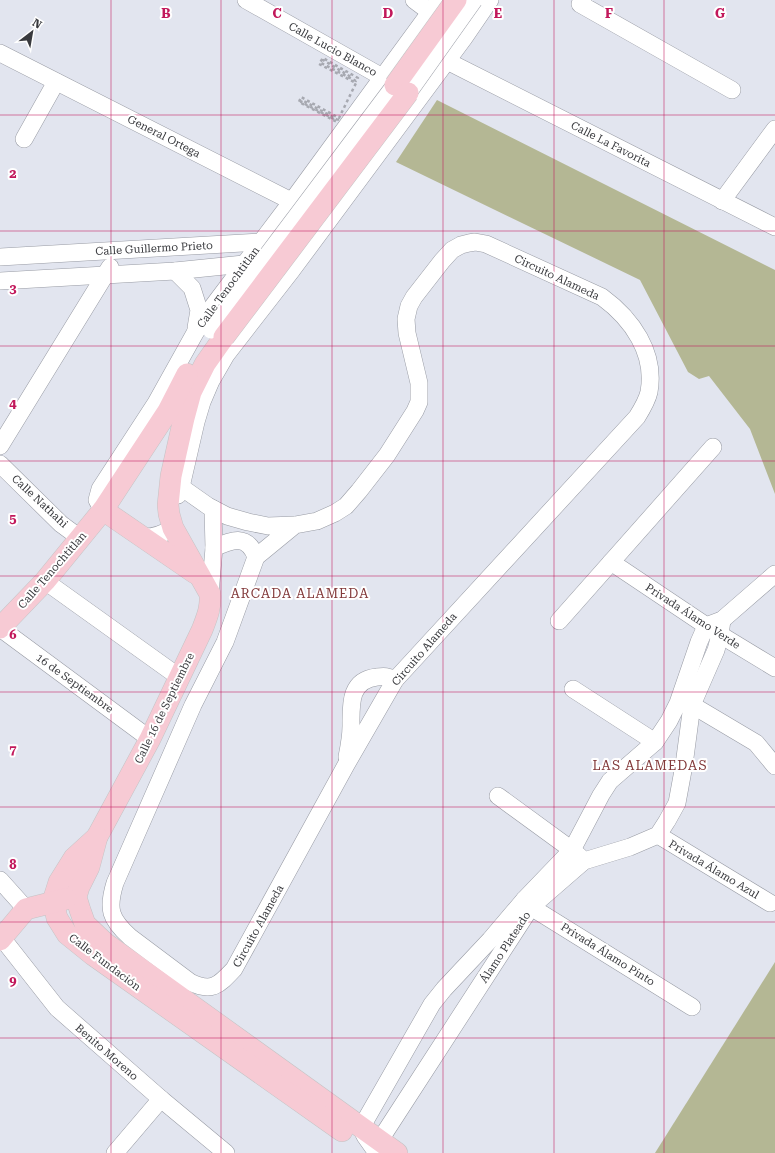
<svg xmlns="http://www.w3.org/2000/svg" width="775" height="1153" font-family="'Roboto Serif',serif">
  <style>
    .green { fill: #b4b794 }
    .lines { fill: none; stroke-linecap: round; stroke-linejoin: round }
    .minor-casing { stroke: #989ba4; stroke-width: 18 }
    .major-casing { stroke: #c4c4c5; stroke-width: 22 }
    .minor { stroke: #fff; stroke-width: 17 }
    .major { stroke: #f7cad4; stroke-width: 21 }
    .minor-bridge-casing { stroke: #989ba4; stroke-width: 18; stroke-linecap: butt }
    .major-bridge-casing { stroke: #c4c4c5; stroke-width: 22; stroke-linecap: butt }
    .path-bridge { stroke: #a7a9b1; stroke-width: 2.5; stroke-dasharray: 3 3; stroke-linecap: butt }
    .minor-bridge { stroke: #fff; stroke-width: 17 }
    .major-bridge { stroke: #f7cad4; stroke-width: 21 }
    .grid { fill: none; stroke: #c2185b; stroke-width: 1; stroke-opacity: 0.55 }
    .labels { text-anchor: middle; stroke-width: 4; stroke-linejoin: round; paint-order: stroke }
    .street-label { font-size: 11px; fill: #393a3e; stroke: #fff }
    .quarter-label { font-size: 13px; letter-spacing: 1px; fill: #833a3b; stroke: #fff }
    .grid-label { font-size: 13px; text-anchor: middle; font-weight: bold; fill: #c2185b; stroke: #fff; stroke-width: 4; stroke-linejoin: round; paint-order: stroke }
  </style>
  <rect width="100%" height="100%" fill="#e2e5ef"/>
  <g class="green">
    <polygon points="437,100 775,270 775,494 750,429 709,376 699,379 688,372 640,280 396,162"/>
    <polygon points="775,962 775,1153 655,1153"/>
  </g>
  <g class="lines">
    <defs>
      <g id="minor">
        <polyline points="246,0 391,82"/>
        <polyline points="414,0 438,18"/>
        <polyline points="583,0 580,4 732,90"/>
        <polyline points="0,53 301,206"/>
        <polyline points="447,61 775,227"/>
        <polyline points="24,139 56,82"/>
        <polyline points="722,201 775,129"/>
        <polyline points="0,257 261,242 267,243"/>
        <polyline points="175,271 192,288 199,310 196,328"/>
        <polyline points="0,281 175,271 244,264 251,265"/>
        <polyline points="0,446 110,267"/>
        <polyline points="0,464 61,524 80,538"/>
        <path d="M171,476L181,487L208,506L227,516L248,522L268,526L295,525L317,521L335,513L346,506L359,491L387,455L415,411L419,402V383L407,333L406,319L409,306L414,297L442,261L452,250L461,245L469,243L475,242L486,244L602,297C632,319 656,353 649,392C647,401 642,409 637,417L395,680L346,765L234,969C219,985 212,993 190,982L130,937C110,919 107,909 115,883L193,705L225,642L256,557L295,525"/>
        <polyline points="178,495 181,487 196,422 202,402 211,381 226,355 292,270 464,38 490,0"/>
        <polyline points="213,509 214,548"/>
        <polyline points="103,510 97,500 100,489 156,403 195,333 210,310 292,201 439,0"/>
        <path d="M142,537C154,538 163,534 173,528"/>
        <polyline points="611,562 714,631 775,668"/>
        <polyline points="45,581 179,677"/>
        <path d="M210,594L214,548C231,540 247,533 256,557"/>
        <polyline points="559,621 713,447"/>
        <polyline points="0,628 150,739"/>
        <polyline points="573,689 655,742"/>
        <polyline points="682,704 692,705 756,743 775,766"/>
        <path d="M347,757C349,747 351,736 351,726C351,705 349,680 377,677C384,676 388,676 395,680"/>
        <polyline points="498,796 572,850 580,857"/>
        <polyline points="658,835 770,903"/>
        <polyline points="0,880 26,909"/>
        <polyline points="524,900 531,907 692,1007"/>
        <polyline points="2,938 57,1008 161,1099 226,1153"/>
        <polyline points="367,1137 380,1140 531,907 584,861 630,847 658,835 667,821 677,803 684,765 692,705 716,650 720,635 722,620"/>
        <polyline points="115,1153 161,1099"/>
        <polyline points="377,1153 365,1136 361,1128 432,1004 444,989 490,940 524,900 572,850 601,795 610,781 655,742 669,721 678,703 699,642 706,626 722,620 775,574"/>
      </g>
      <g id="major">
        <path d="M224,337L205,364L191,392L184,418L171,476L168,505L169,514L173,528L210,594C211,608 207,617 202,630L150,739L97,837L89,867L79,887L76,897L80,910L85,924L105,943L397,1153"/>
        <polyline points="103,510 195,573"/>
        <polyline points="0,628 45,581 103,510 168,411 187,374"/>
        <polyline points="97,837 74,858 59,882 53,901 57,918 67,934 93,955 342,1131"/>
        <polyline points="0,940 26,909 66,899"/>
      </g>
    </defs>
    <use href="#minor" class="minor-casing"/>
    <use href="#major" class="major-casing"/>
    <use href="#minor" class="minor"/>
    <use href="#major" class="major"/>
    <defs>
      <g id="minor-bridge">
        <polyline points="408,93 474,0"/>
        <polyline points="211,330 395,85"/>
      </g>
      <g id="major-bridge">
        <polyline points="395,85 456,0"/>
        <polyline points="224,337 408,93"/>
      </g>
    </defs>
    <use href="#minor-bridge" class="minor-bridge-casing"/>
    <use href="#major-bridge" class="major-bridge-casing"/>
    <polyline class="path-bridge" points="334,119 301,102 302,100 338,120 337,122 299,102 301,97 339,118 356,83 319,64 323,58 358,78 356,81 321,63 323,60 351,77"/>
    <use href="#minor-bridge" class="minor-bridge"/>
    <use href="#major-bridge" class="major-bridge"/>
  </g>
  <path class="grid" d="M111,0V1153M221,0V1153M332,0V1153M443,0V1153M554,0V1153M664,0V1153M0,115H775M0,231H775M0,346H775M0,461H775M0,576H775M0,692H775M0,807H775M0,922H775M0,1038H775"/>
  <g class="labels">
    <g class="street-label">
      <text transform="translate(333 49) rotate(29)" y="4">Calle Lucio Blanco</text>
      <text transform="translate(164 136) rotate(27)" y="4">General Ortega</text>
      <text transform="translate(611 144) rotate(27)" y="4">Calle La Favorita</text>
      <text transform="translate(154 248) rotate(-3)" y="4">Calle Guillermo Prieto</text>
      <text transform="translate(557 277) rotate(25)" y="4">Circuito Alameda</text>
      <text transform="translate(228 287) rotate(-54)" y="4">Calle Tenochtitlan</text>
      <text transform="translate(40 501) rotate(43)" y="4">Calle Nathahi</text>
      <text transform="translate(52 570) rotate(-49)" y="4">Calle Tenochtitlan</text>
      <text transform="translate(693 616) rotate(33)" y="4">Privada Álamo Verde</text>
      <text transform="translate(424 649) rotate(-49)" y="4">Circuito Alameda</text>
      <text transform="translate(75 683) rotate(36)" y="4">16 de Septiembre</text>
      <text transform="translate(164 708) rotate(-64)" y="4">Calle 16 de Septiembre</text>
      <text transform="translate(714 869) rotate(31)" y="4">Privada Álamo Azul</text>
      <text transform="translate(258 926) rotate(-61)" y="4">Circuito Alameda</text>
      <text transform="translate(505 947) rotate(-57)" y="4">Álamo Plateado</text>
      <text transform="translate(608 954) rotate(32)" y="4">Privada Álamo Pinto</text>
      <text transform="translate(105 962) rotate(37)" y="4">Calle Fundación</text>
      <text transform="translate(107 1052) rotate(41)" y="4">Benito Moreno</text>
    </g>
    <g class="quarter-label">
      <text x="300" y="598">ARCADA ALAMEDA</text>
      <text x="650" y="770">LAS ALAMEDAS</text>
    </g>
  </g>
  <g class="grid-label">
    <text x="166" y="18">B</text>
    <text x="277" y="18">C</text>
    <text x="388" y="18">D</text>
    <text x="498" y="18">E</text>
    <text x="609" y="18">F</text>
    <text x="720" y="18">G</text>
    <text x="13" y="178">2</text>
    <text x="13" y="293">3</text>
    <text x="13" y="408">4</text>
    <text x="13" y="523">5</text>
    <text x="13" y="639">6</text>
    <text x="13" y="754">7</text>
    <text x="13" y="869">8</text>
    <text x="13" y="985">9</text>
  </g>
  <g transform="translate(32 32) rotate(31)" stroke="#ffffff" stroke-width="3" paint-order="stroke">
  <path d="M0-3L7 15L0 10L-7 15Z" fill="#393a3e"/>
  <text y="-6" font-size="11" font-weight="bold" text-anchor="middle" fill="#393a3e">N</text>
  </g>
</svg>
